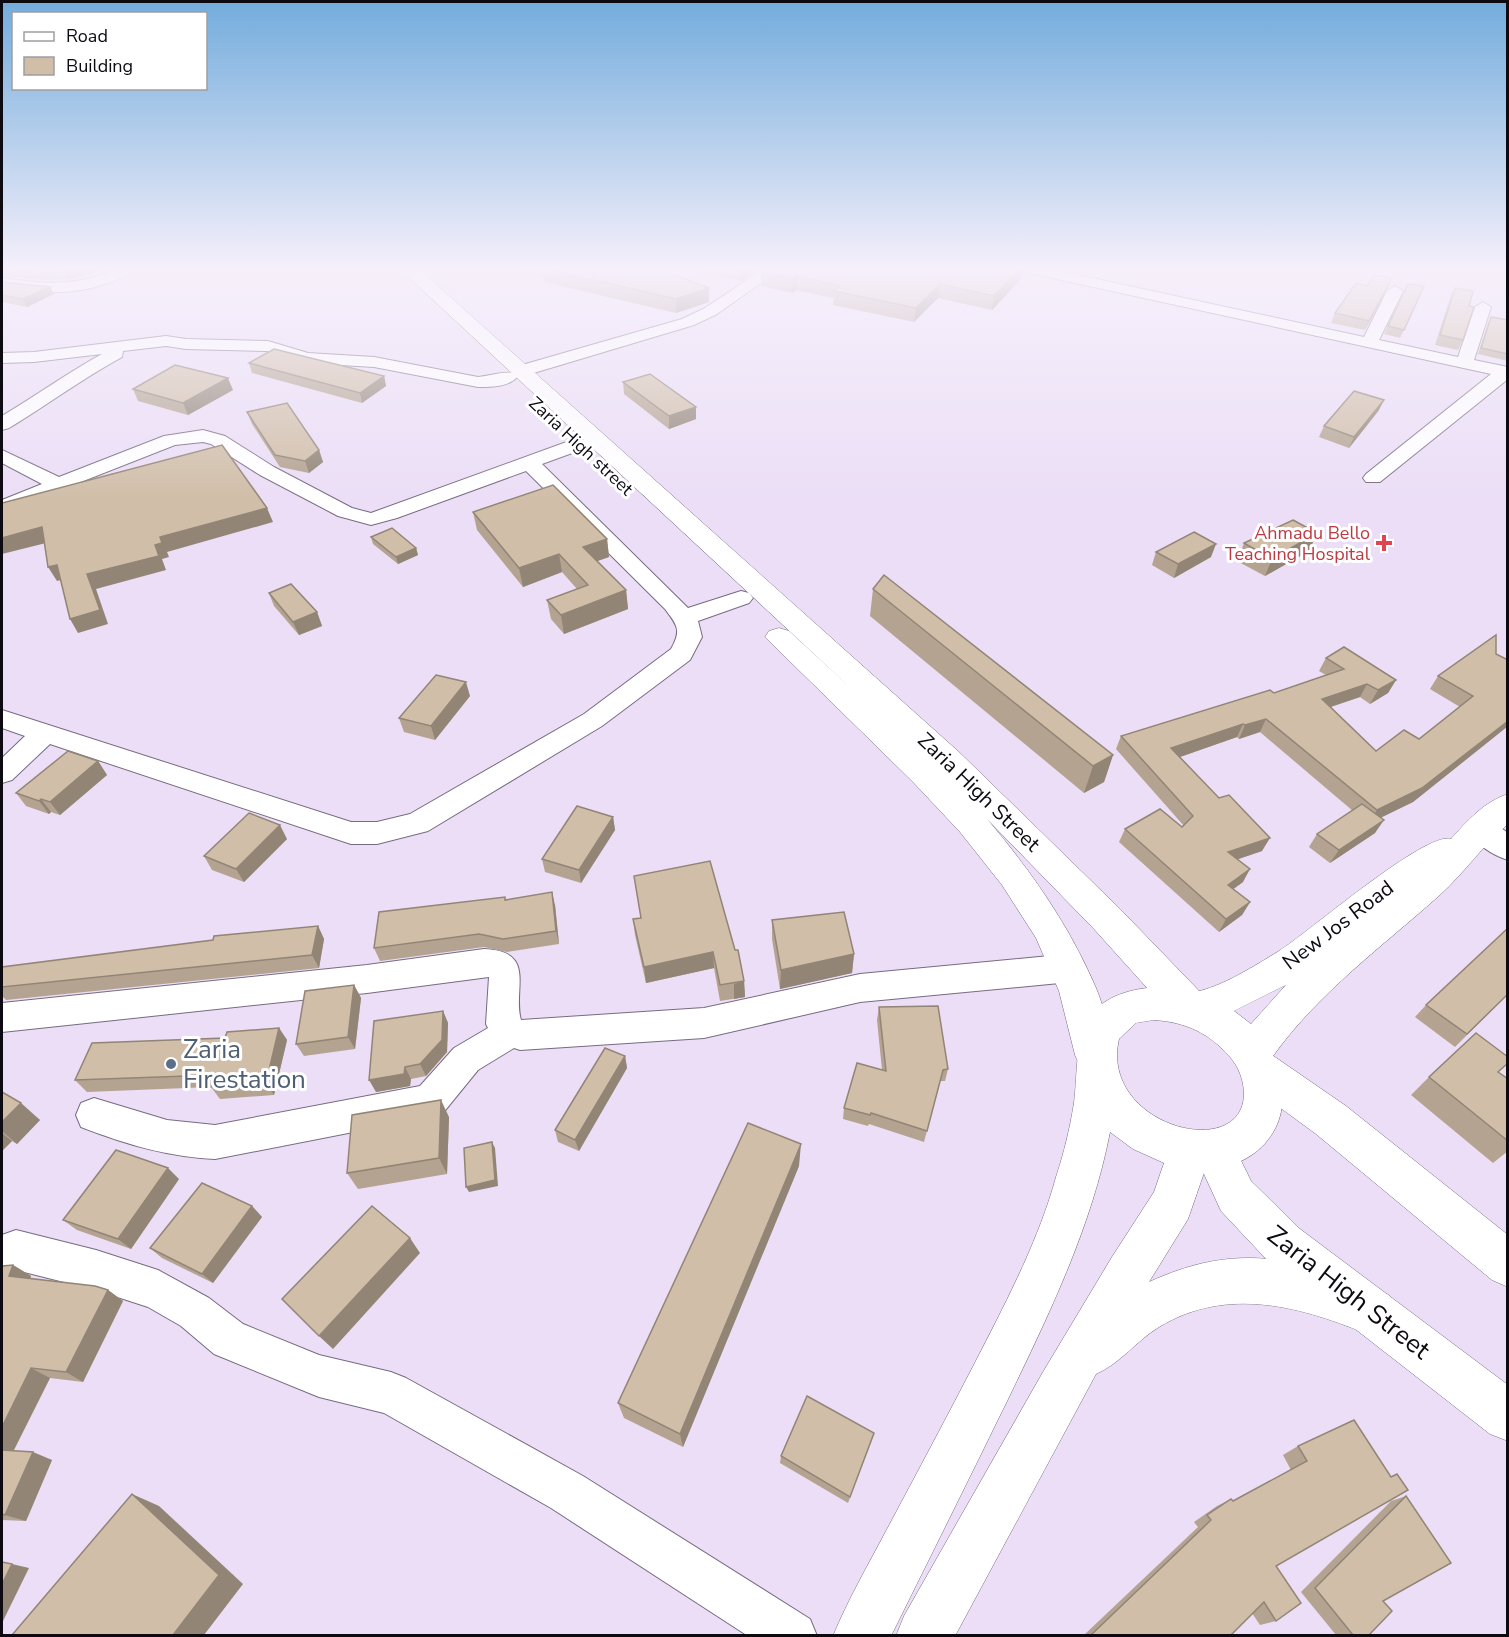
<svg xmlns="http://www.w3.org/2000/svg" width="1509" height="1637" font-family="'Nunito Sans',sans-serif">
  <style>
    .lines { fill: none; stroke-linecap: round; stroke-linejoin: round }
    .street-casing { stroke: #776b81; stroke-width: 2 }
    .secondary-casing { stroke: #776b81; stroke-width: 1 }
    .primary-casing { stroke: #776b81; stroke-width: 1 }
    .highway-casing { stroke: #776b81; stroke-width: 1 }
    .street { fill: #fff; fill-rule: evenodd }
    .secondary { fill: #fff; fill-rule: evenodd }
    .primary { fill: #fff; fill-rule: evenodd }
    .highway { fill: #fff; fill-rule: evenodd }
    .wall { fill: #b3a390 }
    .shaded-wall { fill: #928576 }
    .building { fill: #d0bea8; stroke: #928576; stroke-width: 1.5 }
    .health-dot { fill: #e0444e; stroke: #fff; stroke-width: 2 }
    .service-dot { fill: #5c6f8a; stroke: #fff; stroke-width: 2 }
    .labels { text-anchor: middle; stroke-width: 6; stroke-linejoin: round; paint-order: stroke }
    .far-street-label { font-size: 18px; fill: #0e0a12; stroke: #fff }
    .far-health-label { font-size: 18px; fill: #be3a42; stroke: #fff; text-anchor: end }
    .street-label { font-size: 21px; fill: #0e0a12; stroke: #fff }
    .near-service-label { font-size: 26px; fill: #4e5e75; stroke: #fff; text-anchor: start }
    .near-street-label { font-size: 26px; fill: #0e0a12; stroke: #fff }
  </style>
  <rect width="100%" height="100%" fill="#ebdef6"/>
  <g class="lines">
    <defs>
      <g id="street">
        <path d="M113,270H132C127,277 116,280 108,283C72,296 38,293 2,287V278C42,284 75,287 113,270Z"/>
        <path d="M762,270H779L717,314L694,325L527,375H515L517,377C509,387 490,387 478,387L374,367L307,363L267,351L186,349L166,346L123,351L122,357C83,378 47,405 9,428L2,430V416C36,396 67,373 102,354L34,362L2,363V353L34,352L166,336L186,339L268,341L308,353L374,357L478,377C489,376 503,371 514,373L512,371L515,367L682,319L705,308Z"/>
        <polygon points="1027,270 1055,270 1364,337 1387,291 1395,286 1403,291 1379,340 1458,357 1475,307 1483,302 1491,307 1474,360 1508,367 1508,379 1380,482 1366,482 1363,478 1366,474 1491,374 1034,274"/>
        <path d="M203,430L225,436L274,467L352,508L371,513L572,440H586L589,444L586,448L542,464L688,608L741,591L749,593L753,598L749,603L698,621L702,637L690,660L602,726L428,831L377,844H351L50,744L12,780L2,783V758L25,736L2,728V710L351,822H377L410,814L584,714L671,649C682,630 677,625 665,609L526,471L397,518L371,525L338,516L260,475L211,444L203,442L175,445L2,513V500L42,484L2,463V450L59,477L164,436Z"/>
        <path d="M1481,818L1491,821L1508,833V860C1492,855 1474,843 1467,829L1471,821Z"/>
        <path d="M484,949C538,951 512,990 521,1020L704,1008L860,974L1070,954L1081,958L1086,968L1081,978L1070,982L860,1002L704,1038L520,1050L514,1048L478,1070L443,1113L430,1117L215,1159C168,1157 125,1144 81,1127L76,1115L81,1103L94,1098L167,1120L215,1125L420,1086L454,1048L488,1028L486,1024L489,977L367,993L2,1032V1003L367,965Z"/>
        <polygon points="16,1230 96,1250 158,1270 209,1298 243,1324 319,1355 391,1372 406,1378 583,1476 810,1619 817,1636 748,1636 551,1508 384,1413 319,1397 214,1354 181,1326 148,1307 96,1290 16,1270 2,1273 2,1235"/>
      </g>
      <g id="secondary">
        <polygon points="1258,1050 1272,1055 1346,1106 1508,1235 1508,1287 1492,1280 1316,1134 1244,1081 1238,1068 1244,1055"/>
        <polygon points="1214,1130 1229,1136 1251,1181 1300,1229 1508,1385 1508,1441 1490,1434 1268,1261 1221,1211 1193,1150 1199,1136"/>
      </g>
      <path id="primary" d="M401,270H420L959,752L1120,909L1203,995L1208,1007L1203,1019L1189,1024L1175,1019L1094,929L987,819C1031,871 1069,925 1096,988C1105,1009 1109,1033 1115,1055L1109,1068L1095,1073L1081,1068L1075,1055L1059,991L1036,938L1002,885L960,832L913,782L765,637L769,631L779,628L789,631L854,691Z"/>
      <path id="highway" d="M1508,794V824C1483,845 1465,872 1441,894C1383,946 1319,992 1273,1056C1300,1113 1268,1166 1205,1170L1188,1219L1149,1282C1241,1240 1300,1259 1389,1295L1396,1312L1389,1329L1372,1336C1303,1307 1228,1285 1159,1327C1136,1341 1121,1363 1096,1374L955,1636H896L904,1616L1043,1372L1112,1257L1154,1192L1164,1163L1133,1149L1110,1132C1092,1225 1051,1310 1010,1395C971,1475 931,1555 891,1636H833C848,1600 867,1567 885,1533C917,1473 949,1413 980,1353C1009,1296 1039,1239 1056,1177C1064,1153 1070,1128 1074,1103C1078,1072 1074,1039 1093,1013C1110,991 1148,985 1174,988C1181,989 1188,993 1195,992C1222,987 1256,965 1279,951C1308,933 1425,831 1451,839C1467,821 1485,801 1508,794ZM1286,985L1251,1024L1234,1011ZM1154,1020C1186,1022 1209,1033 1230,1057C1239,1067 1244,1081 1244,1095C1241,1163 1099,1125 1119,1039L1136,1023Z"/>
    </defs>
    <use href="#street" class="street-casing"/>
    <use href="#secondary" class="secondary-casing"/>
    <use href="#primary" class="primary-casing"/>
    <use href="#highway" class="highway-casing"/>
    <use href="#street" class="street"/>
    <use href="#secondary" class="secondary"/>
    <use href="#primary" class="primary"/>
    <use href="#highway" class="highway"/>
  </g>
  <g class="wall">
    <polygon points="2,270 104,270 71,279 45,280 2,276"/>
    <polygon points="512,270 662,270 709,302 676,313 544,282 543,278"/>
    <polygon points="696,270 758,270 742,281"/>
    <polygon points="761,272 1022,278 992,310 938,298 914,322 833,305 834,298 796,290 792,293 761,286"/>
    <polygon points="1392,278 1388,288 1365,330 1331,323 1335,313 1367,286"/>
    <polygon points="2,282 54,294 27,307 3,302 2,303"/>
    <polygon points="1408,284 1421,294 1400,338 1384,334"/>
    <polygon points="1455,288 1463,340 1458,350 1435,345 1450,298"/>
    <polygon points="1491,317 1508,320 1508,361 1478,354 1488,323"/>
    <polygon points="249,363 384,376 386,386 362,403 252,373"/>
    <polygon points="623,382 696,419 669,429 624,394"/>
    <polygon points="133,389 233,390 188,415 138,401"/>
    <polygon points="1379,410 1349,448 1319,437 1324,426"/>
    <polygon points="247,412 319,450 323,462 309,473 280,467 252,424"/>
    <polygon points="473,512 607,539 609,557 597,561 626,590 628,609 564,634 551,619 547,600 577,589 562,572 523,587 477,530"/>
    <polygon points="1317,533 1309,551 1265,576 1237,561 1244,543"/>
    <polygon points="371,537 416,548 418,555 398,564 373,544"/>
    <polygon points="1156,552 1211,557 1174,578 1152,565"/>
    <polygon points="873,589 1113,755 1104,782 1084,793 870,616"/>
    <polygon points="269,593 317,612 322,626 299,635 274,606"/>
    <polygon points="1496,654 1508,660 1508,726 1413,802 1381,817 1375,833 1330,863 1309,847 1317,834 1353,811 1260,732 1239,739 1237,737 1179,757 1262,851 1238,859 1243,882 1233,889 1250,902 1242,915 1219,932 1119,842 1125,829 1182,827 1184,826 1116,749 1121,736 1274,693 1326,675 1319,671 1326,658 1396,680 1388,693 1370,704 1360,697 1331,707 1376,751 1419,739 1460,707 1430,689 1438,676"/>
    <polygon points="470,696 435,740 404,732 399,718"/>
    <polygon points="98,761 107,775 60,815 51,812 49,814 26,806 16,793"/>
    <polygon points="613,817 615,830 581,883 545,872 542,859"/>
    <polygon points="287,839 244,882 212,870 204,856"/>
    <polygon points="634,876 735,950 744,981 745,997 720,1001 714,968 646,983 635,935 633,919 641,918"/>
    <polygon points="506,900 555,905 559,944 507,952 484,947 380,961 374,948"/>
    <polygon points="772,920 854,954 852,973 780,989 772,939"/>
    <polygon points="318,926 324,939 319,968 6,1000 2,996 2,968"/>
    <polygon points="354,985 361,998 355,1049 304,1056 296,1044"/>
    <polygon points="1508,994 1455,1047 1415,1017 1426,1005"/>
    <polygon points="879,1007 948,1069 945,1081 940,1081 924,1142 869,1124 868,1126 843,1119 844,1108 882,1070 877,1020"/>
    <polygon points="443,1011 448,1023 447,1052 426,1076 411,1079 410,1086 376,1092"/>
    <polygon points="279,1028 287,1040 274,1095 220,1099 211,1087 87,1092 75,1080"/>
    <polygon points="625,1056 627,1068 579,1151 558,1142 555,1130"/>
    <polygon points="1498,1072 1508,1079 1508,1151 1493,1163 1411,1095 1429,1077"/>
    <polygon points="2,1092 40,1120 17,1144 12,1141 2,1151"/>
    <polygon points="449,1117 447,1174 358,1189 347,1173"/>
    <polygon points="799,1166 683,1447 624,1418 618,1403"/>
    <polygon points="179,1179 131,1249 77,1230 63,1220"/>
    <polygon points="252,1206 262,1217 213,1283 162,1258 150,1248"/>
    <polygon points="13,1265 31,1276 30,1279 108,1290 123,1301 83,1382 50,1378 13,1451 52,1460 26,1521 2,1520 2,1266"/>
    <polygon points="1354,1420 1276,1566 1276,1621 1260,1625 1252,1613 1231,1635 1084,1635 1198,1527 1194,1522 1217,1506 1231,1499 1233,1501 1291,1470 1283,1455 1298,1446"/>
    <polygon points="874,1433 848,1503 780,1463 781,1456"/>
    <polygon points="1406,1496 1383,1601 1369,1635 1336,1635 1301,1592 1391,1501"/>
  </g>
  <g class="shaded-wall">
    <polygon points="74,270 104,270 71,279 68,272"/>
    <polygon points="741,270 758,270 742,281"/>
    <polygon points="1019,270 1024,270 1022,278 992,310 994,296"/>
    <polygon points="797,276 796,290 792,293 792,279"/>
    <polygon points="1392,278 1388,288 1365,330 1369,321"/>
    <polygon points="940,284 938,298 914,322 916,308"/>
    <polygon points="50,287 54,294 27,307 23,299"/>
    <polygon points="709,288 709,302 676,313 676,299"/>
    <polygon points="384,376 386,386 362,403 360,393"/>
    <polygon points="228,378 233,390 188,415 183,403"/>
    <polygon points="1384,400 1379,410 1349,448 1354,437"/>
    <polygon points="696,407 696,419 669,429 669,416"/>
    <polygon points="319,450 323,462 309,473 305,461"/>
    <polygon points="267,508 273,522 167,552 169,557 162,559 166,570 96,589 108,624 78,633 70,619 87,574 160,537"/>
    <polygon points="42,527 50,542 2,554 2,538"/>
    <polygon points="1317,533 1309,551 1265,576 1272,559"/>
    <polygon points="607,539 609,557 586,565 583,547"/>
    <polygon points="1216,544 1211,557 1174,578 1178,564"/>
    <polygon points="416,548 418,555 398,564 396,557"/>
    <polygon points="559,554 562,572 523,587 519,568"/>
    <polygon points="57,565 65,579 57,581 48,567"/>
    <polygon points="626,590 628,609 564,634 561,615"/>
    <polygon points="317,612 322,626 299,635 293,622"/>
    <polygon points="1396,680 1388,693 1370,704 1378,690"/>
    <polygon points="466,682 470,696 435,740 431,726"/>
    <polygon points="1367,684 1360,697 1315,712 1322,699"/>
    <polygon points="1266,719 1260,732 1239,739 1245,725"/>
    <polygon points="1508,721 1508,726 1413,802 1368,824 1377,810"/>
    <polygon points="1243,724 1237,737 1166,762 1171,748"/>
    <polygon points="1113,755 1104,782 1084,793 1093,766"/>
    <polygon points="98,761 107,775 60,815 50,802"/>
    <polygon points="41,799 51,812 49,814 39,801"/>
    <polygon points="613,817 615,830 581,883 579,870"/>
    <polygon points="1384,820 1375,833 1330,863 1339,850"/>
    <polygon points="280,825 287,839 244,882 236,869"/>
    <polygon points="1270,838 1262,851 1221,865 1228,852"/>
    <polygon points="1250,869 1243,882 1221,898 1228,885"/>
    <polygon points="552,892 555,905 559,944 556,931"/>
    <polygon points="1250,902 1242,915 1219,932 1226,919"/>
    <polygon points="318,926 324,939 319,968 312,955"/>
    <polygon points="713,952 714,968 646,983 644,967"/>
    <polygon points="854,954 852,973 780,989 781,970"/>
    <polygon points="744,981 745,997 734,999 734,984"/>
    <polygon points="354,985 361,998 355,1049 348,1037"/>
    <polygon points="443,1011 448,1023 447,1052 426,1076 420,1064"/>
    <polygon points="279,1028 287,1040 274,1095 266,1083"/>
    <polygon points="625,1056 627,1068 579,1151 575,1140"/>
    <polygon points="405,1067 411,1079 410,1086 376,1092 369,1080"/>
    <polygon points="441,1100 449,1117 447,1174 439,1158"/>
    <polygon points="21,1103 40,1120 17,1144 2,1131 2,1122"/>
    <polygon points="2,1133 12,1141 2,1151"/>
    <polygon points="492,1142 495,1148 498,1186 469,1192 466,1187"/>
    <polygon points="801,1144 799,1166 683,1447 680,1434"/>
    <polygon points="168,1168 179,1179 131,1249 118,1239"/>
    <polygon points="252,1206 262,1217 213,1283 202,1274"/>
    <polygon points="410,1238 420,1253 333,1349 319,1336"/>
    <polygon points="13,1265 31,1276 27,1288 9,1276"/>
    <polygon points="108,1290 123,1301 83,1382 66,1372"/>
    <polygon points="31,1368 50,1378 10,1458 2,1454 2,1427"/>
    <polygon points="33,1452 52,1460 26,1521 5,1515"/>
    <polygon points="132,1494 159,1506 243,1584 204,1635 173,1635"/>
    <polygon points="12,1564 29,1568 2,1623 2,1584"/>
  </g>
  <g class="building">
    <polygon points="13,270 74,270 68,272 41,273"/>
    <polygon points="551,270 662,270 709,288 676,299"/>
    <polygon points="763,270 1019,270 994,296 940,284 916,308 834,291 840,286 797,276 792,279 761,272"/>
    <polygon points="1374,275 1392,278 1369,321 1335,313 1356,283 1367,286"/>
    <polygon points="2,282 50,287 23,299 2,295"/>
    <polygon points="1408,284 1424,286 1404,330 1388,326"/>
    <polygon points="1455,288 1473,291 1469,306 1474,307 1463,340 1440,335"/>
    <polygon points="1491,317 1508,320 1508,354 1481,348"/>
    <polygon points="274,349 384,376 360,393 249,363"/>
    <polygon points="175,365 228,378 183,403 133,389"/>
    <polygon points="650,374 696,407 669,416 623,382"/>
    <polygon points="1354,391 1384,400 1354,437 1324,426"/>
    <polygon points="287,403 319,450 305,461 275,455 247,412"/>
    <polygon points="222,445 267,508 160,537 162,543 155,545 159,556 87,574 100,610 70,619 57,565 48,567 42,527 2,538 2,503"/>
    <polygon points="553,485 607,539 583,547 626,590 561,615 547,600 588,585 559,554 519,568 473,512"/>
    <polygon points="1293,520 1317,533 1272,559 1244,543"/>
    <polygon points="392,528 416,548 396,557 371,537"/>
    <polygon points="1194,532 1216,544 1178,564 1156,552"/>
    <polygon points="884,575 1113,755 1093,766 873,589"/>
    <polygon points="291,584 317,612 293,622 269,593"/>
    <polygon points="1496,635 1496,654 1508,660 1508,721 1422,788 1377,810 1266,719 1245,725 1243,724 1171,748 1219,798 1229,795 1270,838 1228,852 1250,869 1228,885 1250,902 1226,919 1125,829 1160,809 1182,827 1193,816 1121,736 1270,690 1274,693 1344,669 1326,658 1344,647 1396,680 1378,690 1367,684 1322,699 1376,751 1404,730 1419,739 1473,696 1438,676"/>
    <polygon points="436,675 466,682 431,726 399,718"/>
    <polygon points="68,751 98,761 50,802 41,799 39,801 16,793"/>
    <polygon points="1362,804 1384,820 1339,850 1317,834"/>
    <polygon points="577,806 613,817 579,870 542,859"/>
    <polygon points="249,813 280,825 236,869 204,856"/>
    <polygon points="710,861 735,950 738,950 744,981 720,985 713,952 644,967 633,919 641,918 634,876"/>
    <polygon points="552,892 556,931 503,939 479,934 374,948 379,912 505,897 505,900"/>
    <polygon points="844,912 854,954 781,970 772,920"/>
    <polygon points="318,926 312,955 2,987 2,967 213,940 214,936"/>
    <polygon points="1508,928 1508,994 1467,1034 1426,1005"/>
    <polygon points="354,985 348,1037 296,1044 305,991"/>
    <polygon points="938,1006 948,1069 943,1070 927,1131 871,1113 870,1115 844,1108 857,1063 886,1071 879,1007"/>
    <polygon points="443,1011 442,1040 420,1064 405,1067 404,1074 369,1080 374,1021"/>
    <polygon points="279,1028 266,1083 211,1087 214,1075 75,1080 92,1043 225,1038 227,1032"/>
    <polygon points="1476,1033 1508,1057 1508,1063 1498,1072 1508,1079 1508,1141 1429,1077"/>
    <polygon points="605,1048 625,1056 575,1140 555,1130"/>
    <polygon points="2,1092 21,1103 2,1122"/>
    <polygon points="441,1100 439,1158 347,1173 352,1115"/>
    <polygon points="748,1123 801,1144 680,1434 618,1403"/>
    <polygon points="492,1142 495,1180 466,1187 464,1148"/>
    <polygon points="116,1150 168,1168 118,1239 63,1220"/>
    <polygon points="202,1183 252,1206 202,1274 150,1248"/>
    <polygon points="372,1206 410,1238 319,1336 282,1299"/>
    <polygon points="13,1265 9,1276 95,1286 108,1290 66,1372 31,1368 2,1427 2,1266"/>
    <polygon points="807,1396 874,1433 850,1497 781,1456"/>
    <polygon points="1354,1420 1391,1477 1397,1474 1408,1490 1276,1566 1301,1603 1276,1621 1264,1602 1231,1635 1091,1635 1211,1520 1207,1515 1231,1499 1233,1501 1307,1461 1298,1446"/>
    <polygon points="2,1450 33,1452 5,1515 2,1514"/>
    <polygon points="132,1494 219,1575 173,1635 12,1635"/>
    <polygon points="1406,1496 1451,1563 1383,1601 1392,1611 1369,1635 1353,1635 1315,1588"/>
    <polygon points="2,1562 12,1564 2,1584"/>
  </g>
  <linearGradient id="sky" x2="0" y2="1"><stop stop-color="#73acdc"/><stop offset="0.54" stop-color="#f6f0fb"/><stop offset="1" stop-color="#f6f0fb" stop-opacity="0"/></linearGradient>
  <rect width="1509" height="499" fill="url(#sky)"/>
  <path class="health-dot" d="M1381 534h6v6h6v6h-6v6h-6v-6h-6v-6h6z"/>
  <circle class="service-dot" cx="171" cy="1064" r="6"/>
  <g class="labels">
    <g class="far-street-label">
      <text transform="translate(581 446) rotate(43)" y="6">Zaria High street</text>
    </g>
    <g class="far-health-label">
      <text x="1370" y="539">Ahmadu Bello<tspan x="1370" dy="21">Teaching Hospital</tspan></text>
    </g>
    <g class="street-label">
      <text transform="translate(979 792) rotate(44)" y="7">Zaria High Street</text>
      <text transform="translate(1338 925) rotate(-37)" y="7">New Jos Road</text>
    </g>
    <g class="near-service-label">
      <text x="183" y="1058">Zaria<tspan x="183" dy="30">Firestation</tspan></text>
    </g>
    <g class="near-street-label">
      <text transform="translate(1349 1292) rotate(38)" y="9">Zaria High Street</text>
    </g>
  </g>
  <rect width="1509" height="1637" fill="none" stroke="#0e0a12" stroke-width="6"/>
  <rect x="12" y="12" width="195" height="78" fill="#ffffff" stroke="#9f9da0" stroke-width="1.5"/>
  <rect x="24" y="32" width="30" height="9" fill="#ffffff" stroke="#9f9da0" stroke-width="1.5"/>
  <text x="66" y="42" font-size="18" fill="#0e0a12">Road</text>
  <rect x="24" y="57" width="30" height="18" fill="#d0bea8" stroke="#9f9da0" stroke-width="1.5"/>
  <text x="66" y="72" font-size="18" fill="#0e0a12">Building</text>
</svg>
